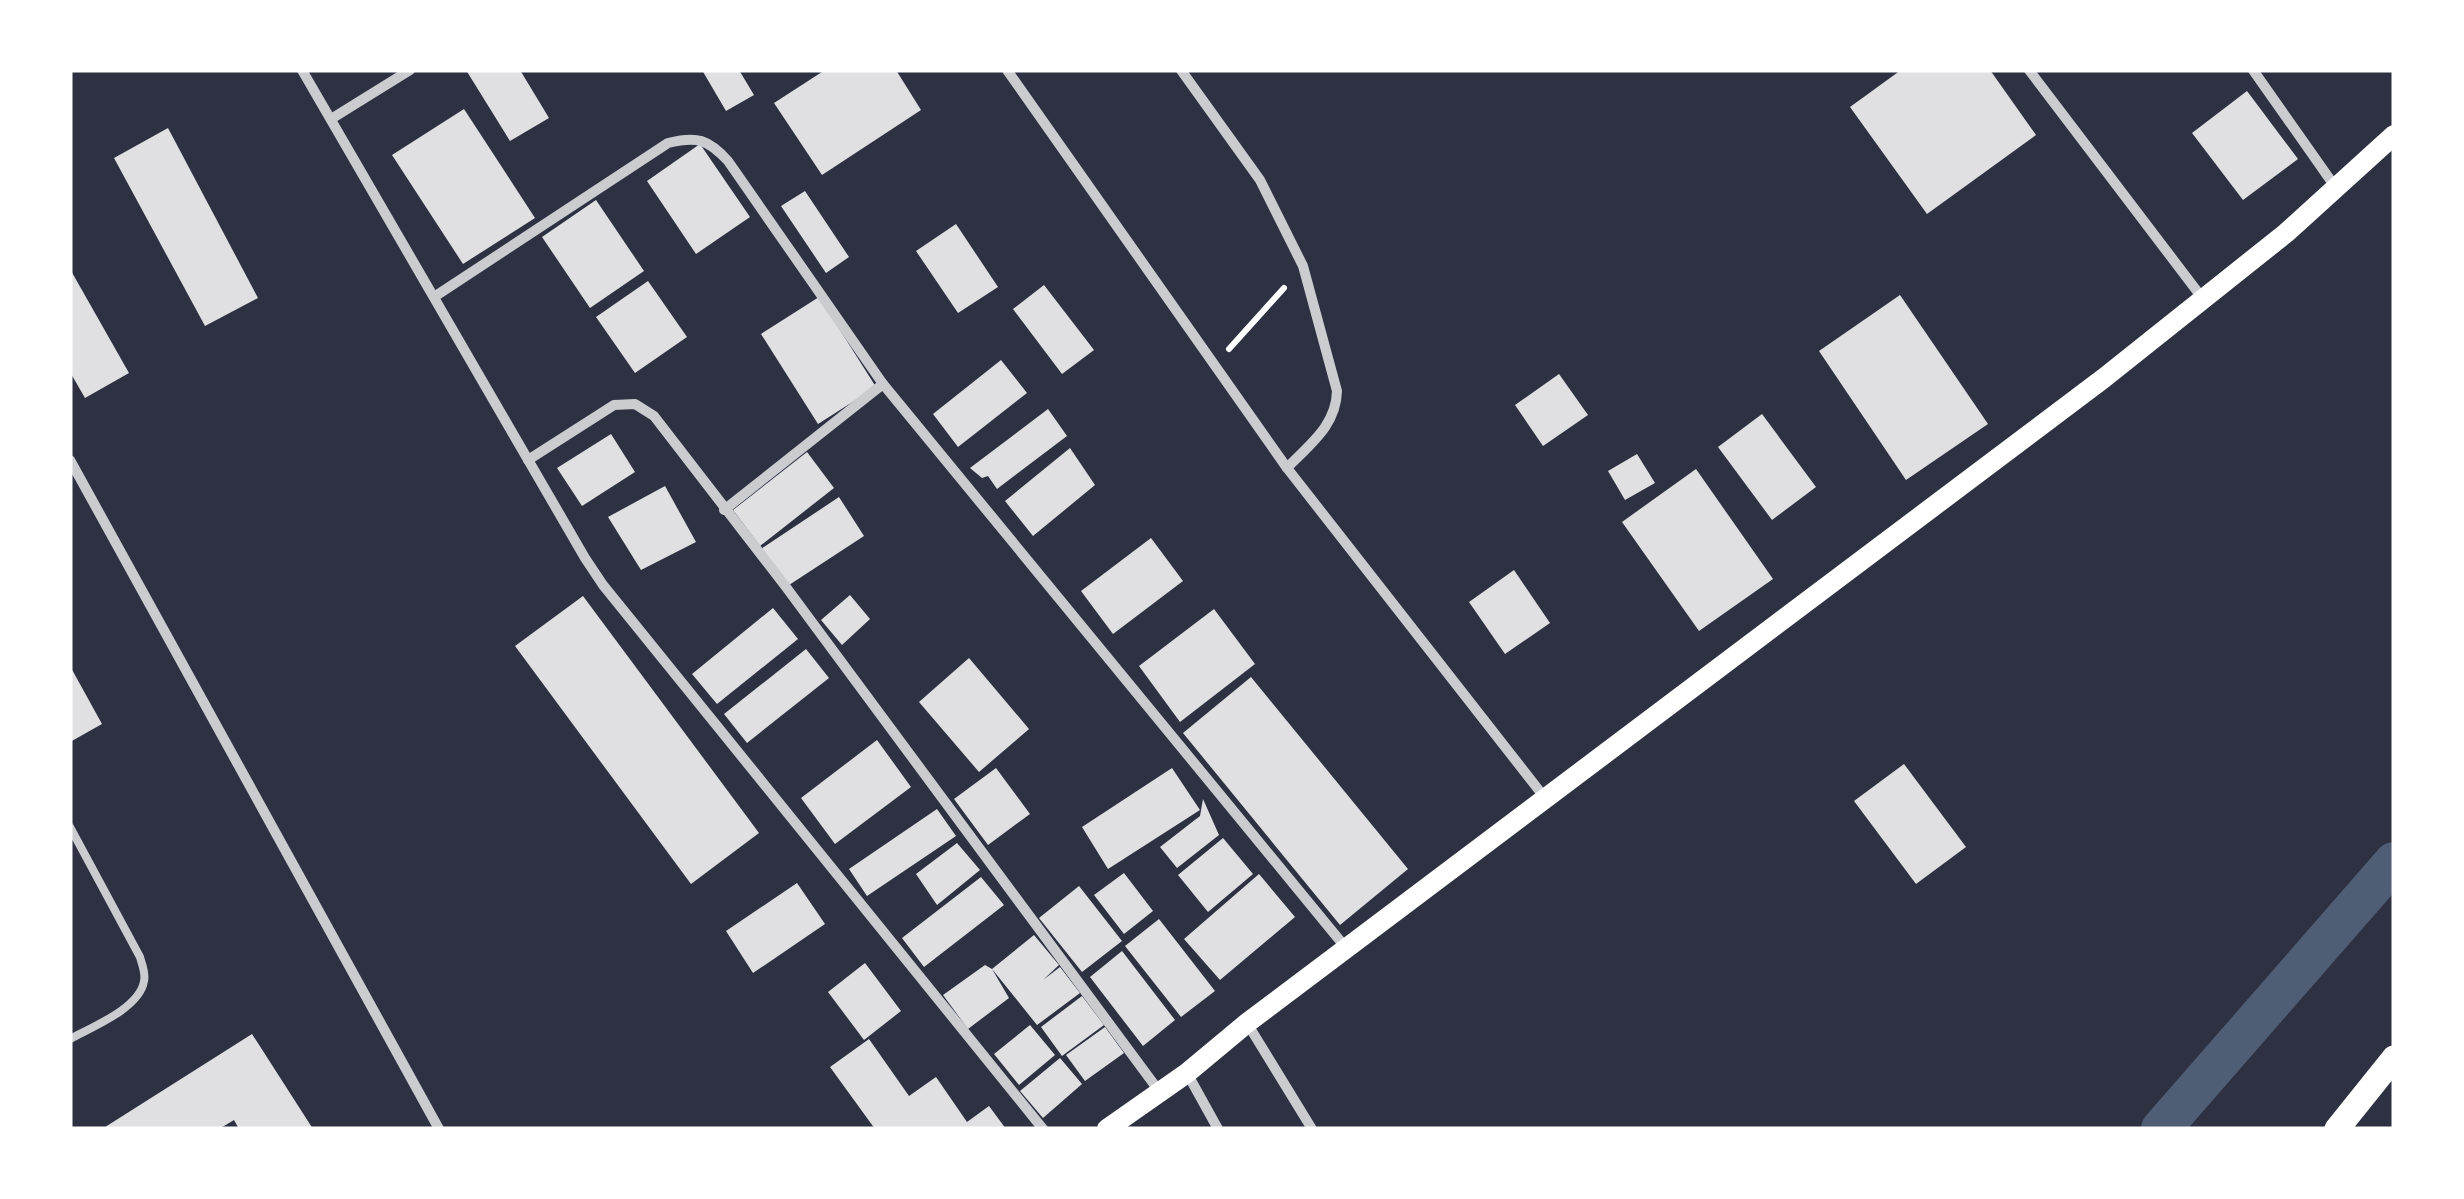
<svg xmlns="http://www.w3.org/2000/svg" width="2464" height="1199" font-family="'IBM Plex Sans',sans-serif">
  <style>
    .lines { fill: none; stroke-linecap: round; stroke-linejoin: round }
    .canal { stroke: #4f5d75; stroke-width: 40 }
    .building { fill: #e0e0e3 }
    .path { stroke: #fff; stroke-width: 6 }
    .service { stroke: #caccd0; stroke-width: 8 }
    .minor { stroke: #caccd0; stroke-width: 10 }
    .secondary { stroke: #fff; stroke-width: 20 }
    .primary { stroke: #fff; stroke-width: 25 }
  </style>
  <rect width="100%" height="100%" fill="#2d3142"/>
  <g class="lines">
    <polyline class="canal" points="2161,1129 2394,862"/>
  </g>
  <g class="building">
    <polygon points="466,70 520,70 549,118 510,141"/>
    <polygon points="702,70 739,70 754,95 726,111"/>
    <polygon points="825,70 896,70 921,110 822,175 774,103"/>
    <polygon points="1901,70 1990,70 2036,135 1927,214 1850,107"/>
    <polygon points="2247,91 2298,159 2243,200 2192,133"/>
    <polygon points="464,109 535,218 463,264 392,155"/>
    <polygon points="168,128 258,298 205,326 114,158"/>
    <polygon points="700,144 750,217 696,254 647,181"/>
    <polygon points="805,191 849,257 826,273 781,206"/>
    <polygon points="596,200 644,271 590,308 542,237"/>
    <polygon points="956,224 998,287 958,313 916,251"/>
    <polygon points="70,269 129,373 85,398 70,372"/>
    <polygon points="648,281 687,337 635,373 596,317"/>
    <polygon points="1044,285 1094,350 1062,374 1013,309"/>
    <polygon points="1900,295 1988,424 1906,480 1819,351"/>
    <polygon points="819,297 876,387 818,424 761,334"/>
    <polygon points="1001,360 1027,393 958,447 933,414"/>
    <polygon points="1559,374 1588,415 1543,446 1515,405"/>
    <polygon points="1048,409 1067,436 997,489 988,476 982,478 970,468"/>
    <polygon points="1762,414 1816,487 1772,520 1718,447"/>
    <polygon points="611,434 635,472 582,506 557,468"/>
    <polygon points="1070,448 1095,485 1033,536 1005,501"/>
    <polygon points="807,452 834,488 760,546 733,510"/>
    <polygon points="1637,454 1655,483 1625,500 1608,471"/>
    <polygon points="1696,469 1773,579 1699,631 1622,522"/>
    <polygon points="665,486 696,542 641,570 608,517"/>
    <polygon points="839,497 864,536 786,587 761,549"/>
    <polygon points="1151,538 1183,581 1113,634 1081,591"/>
    <polygon points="1514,570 1550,623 1505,654 1469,602"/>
    <polygon points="850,595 870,619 842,645 821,620"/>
    <polygon points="583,596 759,833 691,884 515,646"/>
    <polygon points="773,608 798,639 717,704 692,674"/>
    <polygon points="1214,609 1255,664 1180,722 1139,666"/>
    <polygon points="806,649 829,678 747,743 724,714"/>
    <polygon points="969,658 1029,729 979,772 919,702"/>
    <polygon points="70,666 102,724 70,742"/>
    <polygon points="1251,677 1408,869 1340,925 1183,733"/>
    <polygon points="877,740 911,787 835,844 801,798"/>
    <polygon points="1904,764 1966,847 1916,884 1854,801"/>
    <polygon points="996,768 1030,814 988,845 954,799"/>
    <polygon points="1172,768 1200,810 1108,869 1082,827"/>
    <polygon points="1203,799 1219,835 1177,868 1160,847 1200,816"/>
    <polygon points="937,809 956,836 867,896 849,869"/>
    <polygon points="1223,838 1253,874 1208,912 1178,875"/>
    <polygon points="957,843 980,870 937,905 916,874"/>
    <polygon points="1124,873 1153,911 1124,934 1094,895"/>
    <polygon points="1259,874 1295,917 1220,980 1184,939"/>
    <polygon points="981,877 1004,905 924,967 902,938"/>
    <polygon points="797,883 825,924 753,973 726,931"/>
    <polygon points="1079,886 1122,941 1082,972 1039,918"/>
    <polygon points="1159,919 1215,991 1181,1017 1125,946"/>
    <polygon points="1034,935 1059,965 1043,980 1060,967 1080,993 1037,1025 992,969 1009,998 968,1029 943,995 985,965 992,969"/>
    <polygon points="1122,951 1175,1020 1143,1046 1090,977"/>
    <polygon points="865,963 901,1011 864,1040 828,992"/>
    <polygon points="1082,996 1104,1025 1062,1056 1041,1027"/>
    <polygon points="1030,1025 1055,1055 1019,1085 994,1054"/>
    <polygon points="1105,1027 1124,1053 1085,1081 1066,1055"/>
    <polygon points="252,1034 313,1129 239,1129 234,1120 219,1129 102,1129"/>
    <polygon points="869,1039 909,1096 936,1077 967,1122 989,1106 1006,1129 875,1129 830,1067"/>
    <polygon points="1060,1058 1082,1084 1043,1118 1020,1091"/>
  </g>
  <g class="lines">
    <polyline class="path" points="1229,349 1284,288"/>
    <path class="service" d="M70,827L140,957C142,965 146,973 144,981C140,1008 92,1027 70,1039"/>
    <g class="minor">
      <polyline points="302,70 585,558 603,585 1043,1129"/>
      <polyline points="1007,70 1287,468 1545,798"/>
      <path d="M1181,70L1260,180L1303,266L1337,391C1336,426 1310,444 1287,468"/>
      <polyline points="2029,70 2203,299"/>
      <polyline points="2253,70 2336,188"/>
      <polyline points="331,119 410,70"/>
      <path d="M434,297L668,143C697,136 708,139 728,161L883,384L1346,948"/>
      <polyline points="70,460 439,1129"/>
      <polyline points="528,460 614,405 635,404 654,416 786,587 1159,1091"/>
      <polyline points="724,510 883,384"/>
      <polyline points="1247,1023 1312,1129"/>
      <polyline points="1187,1073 1218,1129"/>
    </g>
    <polyline class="secondary" points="1107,1129 1187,1073 1247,1023 2104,378 2286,233 2394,135"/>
    <polyline class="primary" points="2337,1129 2394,1058"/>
  </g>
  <rect width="2464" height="1199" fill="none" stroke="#ffffff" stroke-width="145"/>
</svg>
